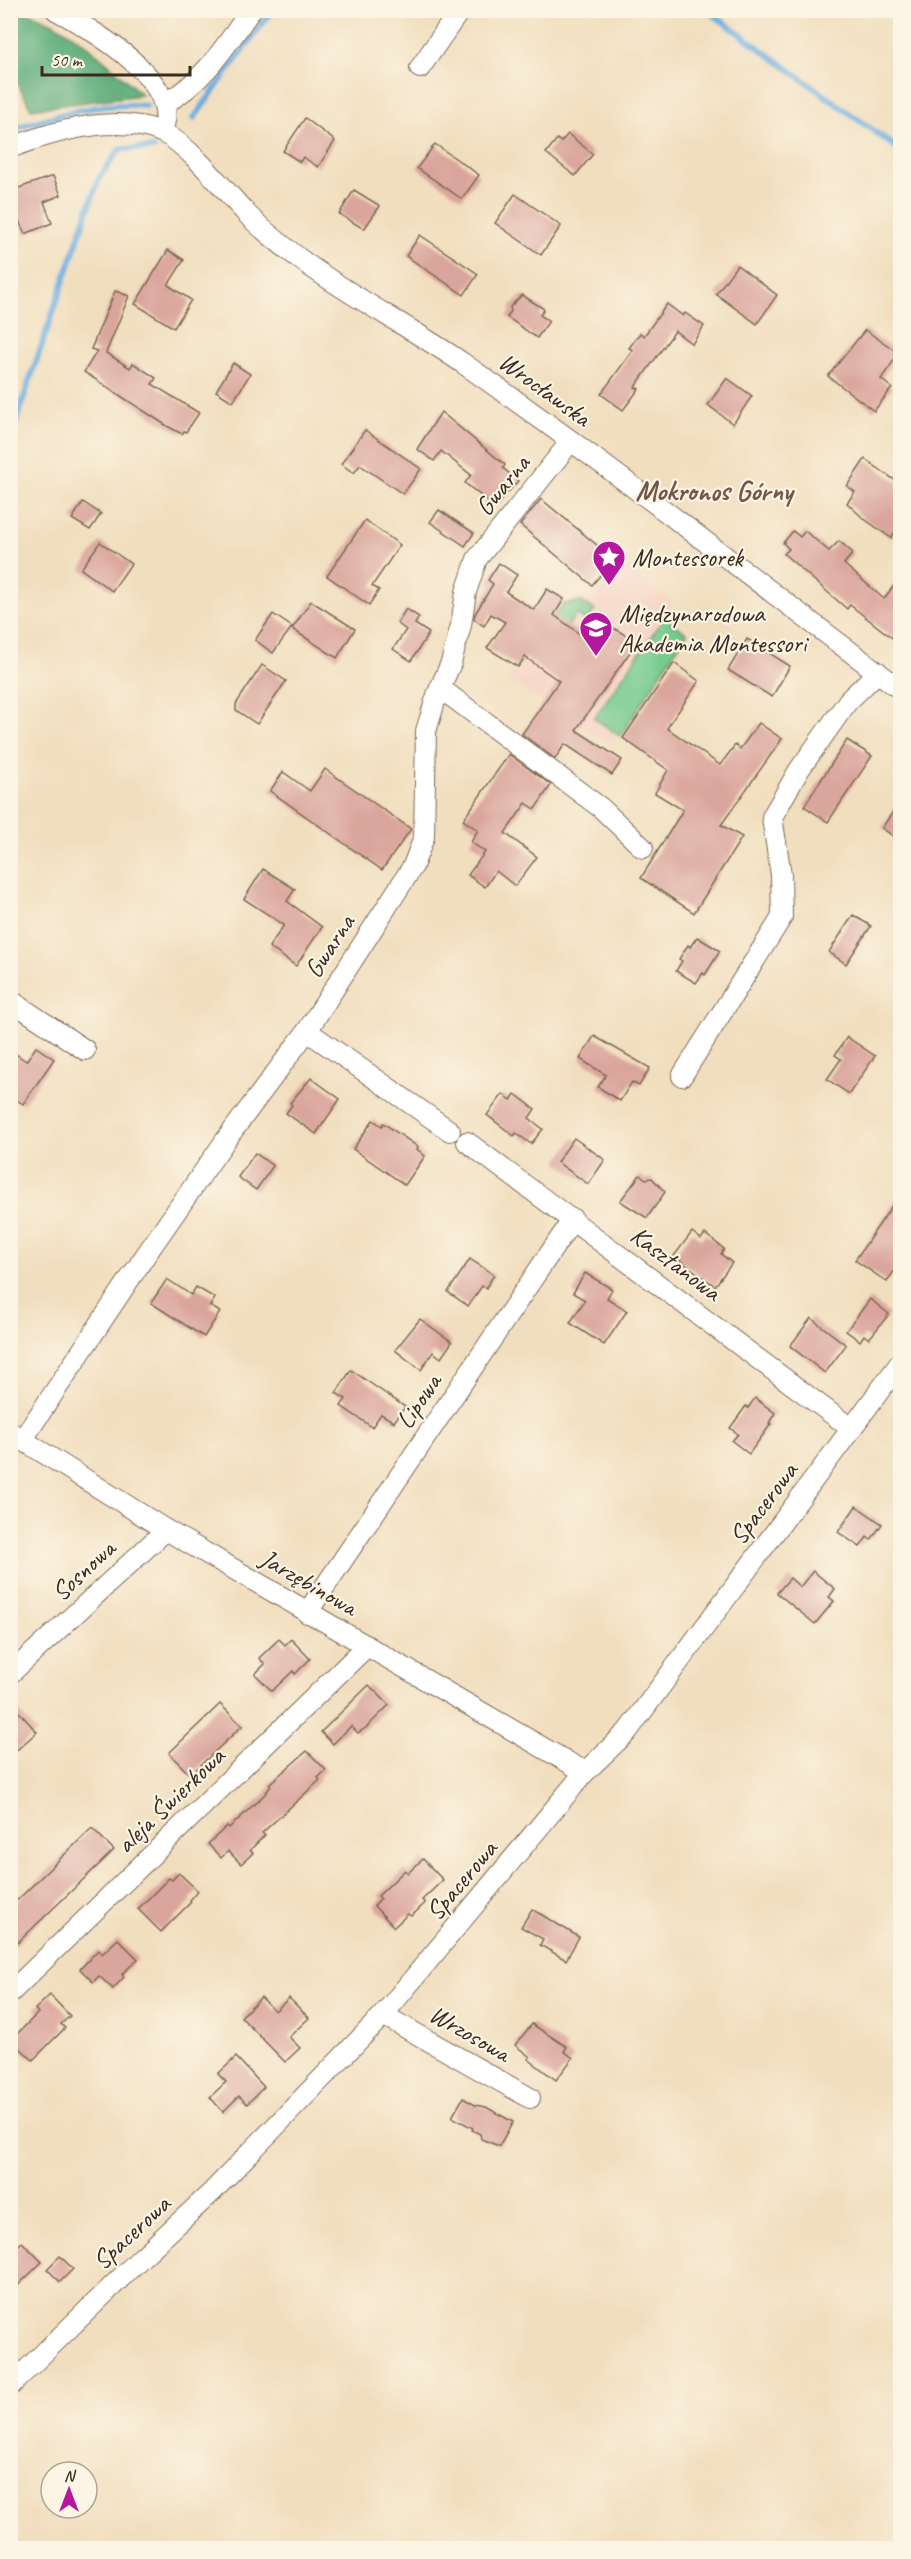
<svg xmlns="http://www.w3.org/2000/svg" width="911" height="2559" font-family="Caveat,sans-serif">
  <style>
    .built { fill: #f5d2c2 }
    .green { fill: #74ca8f; stroke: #587a56; stroke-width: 1.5 }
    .forest { fill: #5fae7a; stroke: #4d6c4c; stroke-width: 1.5 }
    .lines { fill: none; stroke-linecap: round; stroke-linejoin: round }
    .stream { stroke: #6baddf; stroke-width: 6 }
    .building { fill: #daa59c }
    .minor-casing { stroke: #7b6956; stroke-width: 22 }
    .minor { stroke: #fff; stroke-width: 20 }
    .labels { text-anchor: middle; stroke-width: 4.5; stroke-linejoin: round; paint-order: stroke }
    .street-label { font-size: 26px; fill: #3b2a1e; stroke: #fcf5e5 }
    .poi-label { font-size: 26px; fill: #3b2a1e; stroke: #fcf5e5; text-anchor: start }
    .quarter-label { font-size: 28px; font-weight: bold; fill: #73554a; stroke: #fcf5e5 }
  </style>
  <rect width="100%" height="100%" fill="#fcf5e5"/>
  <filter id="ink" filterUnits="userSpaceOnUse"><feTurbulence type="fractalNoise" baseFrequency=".0167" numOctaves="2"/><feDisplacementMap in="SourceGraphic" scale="12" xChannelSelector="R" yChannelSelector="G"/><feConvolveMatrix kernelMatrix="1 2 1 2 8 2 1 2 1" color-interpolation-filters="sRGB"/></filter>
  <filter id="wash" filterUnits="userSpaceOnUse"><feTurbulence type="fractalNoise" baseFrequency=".008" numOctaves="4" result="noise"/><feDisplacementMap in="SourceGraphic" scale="24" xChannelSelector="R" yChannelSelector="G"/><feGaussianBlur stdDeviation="1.35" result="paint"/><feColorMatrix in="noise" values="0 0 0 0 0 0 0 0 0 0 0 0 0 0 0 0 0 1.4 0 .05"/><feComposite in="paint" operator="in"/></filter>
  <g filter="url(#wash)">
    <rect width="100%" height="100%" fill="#f1debe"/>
    <polygon class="built" points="620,564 674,602 662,616 682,634 612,746 509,680 564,603 593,599"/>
    <g class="green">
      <polygon points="581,602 595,610 587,621 576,614 540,666 526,657 564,604"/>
      <polygon points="664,618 687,633 620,736 594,718"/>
    </g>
    <path class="forest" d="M10,11C56,10 110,65 142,95L31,109L11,71Z"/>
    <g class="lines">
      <g class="stream">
        <polyline points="707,10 900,150"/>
        <polyline points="194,118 272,10"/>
        <path d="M10,130C52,116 102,101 146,106"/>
        <polyline points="10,443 22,403 99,178 120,149 154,148"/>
      </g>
    </g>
    <g id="blocks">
      <g class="building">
        <polygon points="305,118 335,141 318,167 303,157 300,162 283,151"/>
        <polygon points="568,134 593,154 575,176 546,153 557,139 561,142"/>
        <polygon points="435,144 479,175 462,199 417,168"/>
        <polygon points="53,176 61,195 44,202 52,223 25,234 17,216 10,219 10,191"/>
        <polygon points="354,190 380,206 364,229 339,214"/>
        <polygon points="515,194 561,226 541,255 495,223"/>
        <polygon points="420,235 478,274 464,295 406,256"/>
        <polygon points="168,250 184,260 168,285 191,300 174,328 135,304"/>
        <polygon points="737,265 777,295 757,324 716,294"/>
        <polygon points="115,291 129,296 106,353 130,368 133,363 156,378 152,384 199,413 186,432 184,431 182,434 167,426 84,372 97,351 91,349"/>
        <polygon points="522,295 544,309 540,315 549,321 537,338 507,317 511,311 510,307"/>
        <polygon points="667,304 683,316 685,313 704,326 692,344 675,331 635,387 639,389 623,410 601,394 633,350 629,348 640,333 644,336"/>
        <polygon points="865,330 899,353 881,379 892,388 874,411 828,376"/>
        <polygon points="233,363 250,374 233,402 216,391"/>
        <polygon points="727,378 752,396 733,424 708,405"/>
        <polygon points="441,412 505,465 503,468 518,481 495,507 465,483 471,475 441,451 434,461 417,449"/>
        <polygon points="365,430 421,469 403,494 360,465 354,473 341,464"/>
        <polygon points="865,459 900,484 900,525 891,538 863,518 847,503 855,492 847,486"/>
        <polygon points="541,499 614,559 592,585 520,525"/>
        <polygon points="83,502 101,514 90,530 72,519"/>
        <polygon points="439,510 474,533 465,546 430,522"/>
        <polygon points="365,520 400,545 372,586 379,590 369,605 327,576"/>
        <polygon points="793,531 800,537 805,531 829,551 839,541 853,553 844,564 884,599 900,577 900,644 850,605 847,609 784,554 789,549 783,543"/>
        <polygon points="100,542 131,564 112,591 81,569"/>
        <polygon points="499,563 517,575 506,592 534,610 547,589 564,599 554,615 587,639 600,620 637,642 576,730 622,760 612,775 565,744 555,759 522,734 559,681 525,657 518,667 487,648 505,622 491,614 484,626 474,619 475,614 493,584 488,580"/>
        <polygon points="311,601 355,629 337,658 292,629"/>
        <polygon points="406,609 419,617 415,624 429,633 411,661 393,649 406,630 397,623"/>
        <polygon points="273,614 292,627 273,653 255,640"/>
        <polygon points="747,639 790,666 772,697 728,670"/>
        <polygon points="674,663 699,681 667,728 720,765 735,745 740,749 759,723 782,739 721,825 742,837 694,913 641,878 683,810 655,793 668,770 623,738"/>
        <polygon points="262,665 286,681 257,724 236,710 236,704"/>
        <polygon points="847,740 872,756 828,822 804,806"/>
        <polygon points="509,754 551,785 535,809 526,803 505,833 537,857 515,886 496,871 485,887 468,875 485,852 471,842 478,830 463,820"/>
        <polygon points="325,769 411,829 382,870 270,791 283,772 310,791"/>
        <polygon points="900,801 900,841 882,828"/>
        <polygon points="263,869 295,889 287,901 322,927 296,966 269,947 284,925 244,899"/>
        <polygon points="853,915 871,926 846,964 829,952"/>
        <polygon points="697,937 720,951 705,975 703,973 696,983 676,971 682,961 679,959 688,945 690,947"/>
        <polygon points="594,1036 650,1068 639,1086 632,1082 620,1101 598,1087 606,1075 580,1059"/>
        <polygon points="847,1037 875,1056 849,1094 827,1079 841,1059 835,1055"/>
        <polygon points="36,1047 54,1059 23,1104 10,1095 10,1050 26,1061"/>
        <polygon points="311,1078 340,1099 316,1134 286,1113 292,1105 290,1103"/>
        <polygon points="503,1094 511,1100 515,1094 535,1109 529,1118 543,1129 531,1144 516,1133 514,1136 487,1115"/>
        <polygon points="373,1120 382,1126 383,1123 418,1147 417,1149 425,1156 405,1185 353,1149"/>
        <polygon points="574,1138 605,1160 588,1184 557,1162"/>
        <polygon points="255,1153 273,1166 256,1190 238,1177"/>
        <polygon points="640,1175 646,1179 652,1178 665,1192 647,1218 620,1201"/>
        <polygon points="900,1194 900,1262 887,1282 855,1260"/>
        <polygon points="692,1232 701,1239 705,1234 724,1249 721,1254 732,1263 715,1286 674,1256"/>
        <polygon points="470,1259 494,1275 486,1288 482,1286 468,1306 448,1292"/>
        <polygon points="585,1273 612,1289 607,1298 627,1311 604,1345 570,1323 585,1300 573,1293"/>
        <polygon points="167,1279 191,1295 196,1287 215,1298 210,1306 220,1312 204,1337 151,1303"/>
        <polygon points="870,1299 889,1314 869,1339 864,1335 860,1341 846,1331"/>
        <polygon points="811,1318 846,1345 825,1373 790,1346"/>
        <polygon points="420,1319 452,1342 441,1358 433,1352 421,1370 395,1350"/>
        <polygon points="351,1370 405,1407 394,1422 381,1414 372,1427 341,1406 346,1399 336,1393"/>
        <polygon points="755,1398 775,1413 769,1423 771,1424 749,1454 732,1441 738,1434 730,1428 746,1406 748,1408"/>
        <polygon points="856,1506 882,1524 871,1540 867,1537 860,1547 838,1532"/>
        <polygon points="813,1571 835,1589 829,1597 834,1601 815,1624 777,1593 790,1578 800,1587"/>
        <polygon points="279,1639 285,1645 291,1639 310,1659 295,1674 293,1671 272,1691 255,1674 265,1664 259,1658"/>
        <polygon points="369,1685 389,1705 367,1727 358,1733 351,1726 333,1744 321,1732"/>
        <polygon points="10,1702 37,1732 10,1756"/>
        <polygon points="220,1704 242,1726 190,1775 169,1753"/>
        <polygon points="307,1751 326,1770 318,1778 320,1780 262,1833 265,1835 250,1850 253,1853 241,1864 228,1851 221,1858 208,1844 227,1826 229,1828 264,1795 271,1786 269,1784"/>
        <polygon points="92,1828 114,1850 10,1950 10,1907"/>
        <polygon points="423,1859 443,1880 422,1900 425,1903 418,1910 411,1916 408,1914 394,1927 374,1906 381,1899 378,1896 405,1870 408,1873"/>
        <polygon points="179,1873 198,1891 190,1900 191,1902 161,1932 138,1909 169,1878 172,1880"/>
        <polygon points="532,1909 579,1937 566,1960 540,1945 543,1939 521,1927"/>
        <polygon points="118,1939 138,1959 122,1974 124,1977 113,1989 99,1976 93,1982 80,1969 98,1950 102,1954"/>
        <polygon points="50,1995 70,2016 61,2024 65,2028 33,2060 11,2040 38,2013 35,2009"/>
        <polygon points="261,1997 275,2011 289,1998 309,2018 289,2037 300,2048 285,2062 241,2017"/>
        <polygon points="532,2024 567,2047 564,2051 573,2058 556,2080 528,2059 530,2057 515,2045"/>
        <polygon points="236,2057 264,2087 247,2104 239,2096 223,2112 210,2097 226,2082 218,2074"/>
        <polygon points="463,2098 475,2105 486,2107 513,2122 499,2146 481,2139 480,2134 472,2130 473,2128 452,2117"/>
        <polygon points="22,2242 42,2262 10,2293 10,2253"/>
        <polygon points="60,2256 73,2269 60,2282 47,2269"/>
      </g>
    </g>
  </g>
  <g filter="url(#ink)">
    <use href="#blocks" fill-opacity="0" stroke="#7b6956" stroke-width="1.5"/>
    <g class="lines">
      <defs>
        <g id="minor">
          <path d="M56,10C91,29 187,84 161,132"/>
          <polyline points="420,68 460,10"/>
          <path d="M165,103C203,83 226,45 251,10"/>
          <path d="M10,148C54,131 113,114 159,131C187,142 224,190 246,213C263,231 284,247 304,262C355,299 412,328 464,364C613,468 755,581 900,689"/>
          <polyline points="440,688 601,808 643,848"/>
          <polyline points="10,1000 85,1050"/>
          <polyline points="307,1031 450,1131"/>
          <polyline points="682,1076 782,917 781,875 772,817 799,770 848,701 878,672"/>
          <polyline points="467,1142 852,1429"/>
          <polyline points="10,1432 166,1530 585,1772"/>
          <polyline points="23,1439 145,1256 225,1141 307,1031 413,866 424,837 426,731 437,695 451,663 461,625 466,592 477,559 571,441"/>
          <polyline points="307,1613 573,1219"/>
          <polyline points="10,1674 166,1530"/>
          <polyline points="10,1993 367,1646"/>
          <polyline points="383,2015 530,2098"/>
          <polyline points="10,2386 142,2257 212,2192 383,2015 585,1772 627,1732 900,1363"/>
        </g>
      </defs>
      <use href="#minor" class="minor-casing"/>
      <use href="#minor" class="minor"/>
    </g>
  </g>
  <defs>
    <symbol id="sight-pin" viewBox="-11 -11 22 30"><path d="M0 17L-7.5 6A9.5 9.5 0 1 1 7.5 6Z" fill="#b5179e" stroke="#fcf5e5"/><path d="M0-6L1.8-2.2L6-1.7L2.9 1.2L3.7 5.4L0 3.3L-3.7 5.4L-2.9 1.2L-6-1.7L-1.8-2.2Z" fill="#fff"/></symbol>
    <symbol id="school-pin" viewBox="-11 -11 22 30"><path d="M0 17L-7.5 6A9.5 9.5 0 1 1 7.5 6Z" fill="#b5179e" stroke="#fcf5e5"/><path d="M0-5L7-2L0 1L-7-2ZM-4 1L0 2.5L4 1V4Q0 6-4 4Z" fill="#fff"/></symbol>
  </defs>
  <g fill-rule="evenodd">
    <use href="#sight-pin" x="590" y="538" width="38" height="52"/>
    <use href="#school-pin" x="577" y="609" width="38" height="52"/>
  </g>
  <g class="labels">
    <g class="street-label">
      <text transform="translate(545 389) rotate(36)" y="9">Wrocławska</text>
      <text transform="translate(502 485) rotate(-51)" y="9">Gwarna</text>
      <text transform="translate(329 946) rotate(-57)" y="9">Gwarna</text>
      <text transform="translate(676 1263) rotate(37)" y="9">Kasztanowa</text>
      <text transform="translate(418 1401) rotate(-56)" y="9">Lipowa</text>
      <text transform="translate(763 1503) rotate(-53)" y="9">Spacerowa</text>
      <text transform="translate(83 1570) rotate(-43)" y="9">Sosnowa</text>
      <text transform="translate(309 1582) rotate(30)" y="9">Jarzębinowa</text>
      <text transform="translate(170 1800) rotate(-44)" y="9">aleja Świerkowa</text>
      <text transform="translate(461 1880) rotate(-50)" y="9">Spacerowa</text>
      <text transform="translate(470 2033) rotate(30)" y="9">Wrzosowa</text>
      <text transform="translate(131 2232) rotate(-43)" y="9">Spacerowa</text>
    </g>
    <g class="poi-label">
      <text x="632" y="566">Montessorek</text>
      <text x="619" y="622">Międzynarodowa<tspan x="619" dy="30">Akademia Montessori</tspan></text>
    </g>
    <g class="quarter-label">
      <text x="714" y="500">Mokronos Górny</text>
    </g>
  </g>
  <rect width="911" height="2559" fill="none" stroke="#fcf5e5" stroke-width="36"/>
  <g transform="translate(69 2490)"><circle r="28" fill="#fcf5e5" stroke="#afa495" stroke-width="1.5"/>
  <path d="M0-4.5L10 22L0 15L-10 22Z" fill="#b5179e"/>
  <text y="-9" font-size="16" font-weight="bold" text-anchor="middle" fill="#3b2a1e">N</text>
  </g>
  <path d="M42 66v9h148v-9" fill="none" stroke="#3b2a1e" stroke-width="3"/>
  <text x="51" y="66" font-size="18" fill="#3b2a1e" stroke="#fcf5e5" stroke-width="4.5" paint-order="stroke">50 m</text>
</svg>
